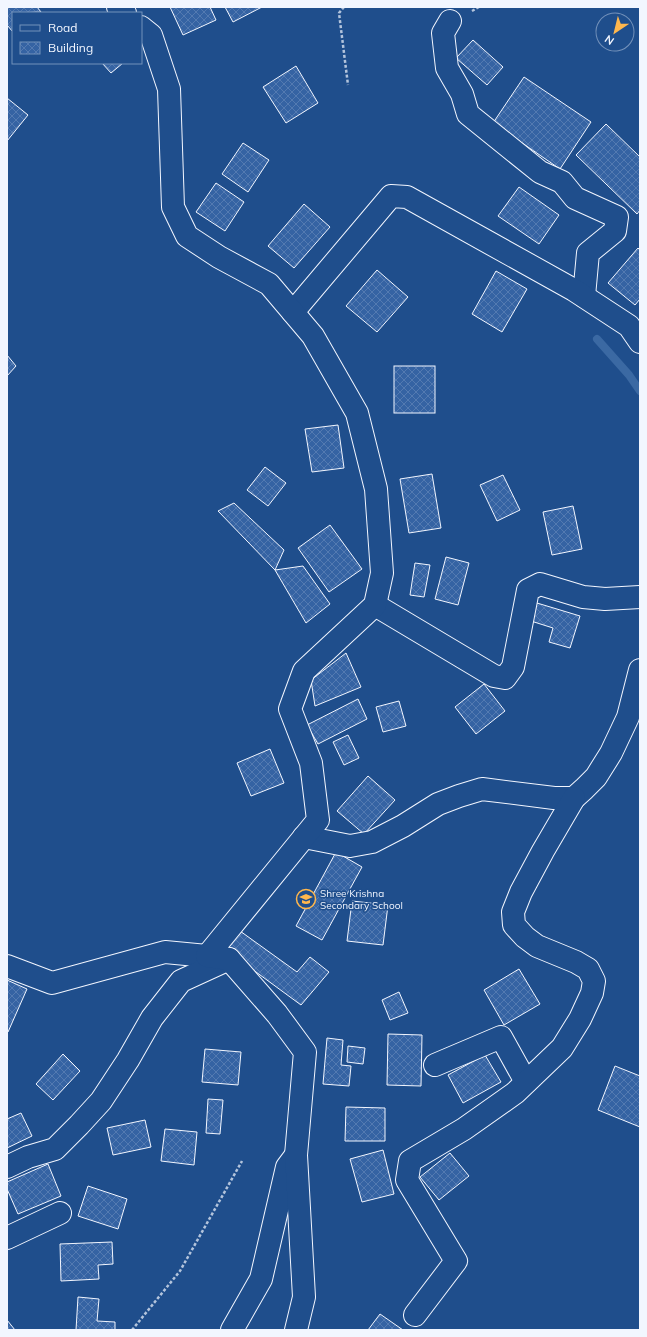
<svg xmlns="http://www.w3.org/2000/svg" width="647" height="1337" font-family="Mulish,sans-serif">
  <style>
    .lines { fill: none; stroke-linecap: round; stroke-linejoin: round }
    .stream { stroke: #3b69a3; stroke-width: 8 }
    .building { fill: url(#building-cross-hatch); stroke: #f2f6ff }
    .street-casing { stroke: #f2f6ff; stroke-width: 24 }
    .secondary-casing { stroke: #f2f6ff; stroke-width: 24 }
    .path { stroke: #b3c4dc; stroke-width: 2.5; stroke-dasharray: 3 2; stroke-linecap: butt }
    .street { stroke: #1f4e8c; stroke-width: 22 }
    .secondary { stroke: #1f4e8c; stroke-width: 22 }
    .labels { text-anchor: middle; stroke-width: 3; stroke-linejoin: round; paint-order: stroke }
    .poi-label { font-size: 10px; fill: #f2f6ff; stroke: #1f4e8c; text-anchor: start }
  </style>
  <defs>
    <pattern id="building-cross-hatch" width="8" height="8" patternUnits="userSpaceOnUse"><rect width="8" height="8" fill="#3563a3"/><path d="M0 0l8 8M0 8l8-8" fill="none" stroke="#537ab1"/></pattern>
  </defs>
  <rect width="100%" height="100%" fill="#1f4e8c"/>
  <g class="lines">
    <polyline class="stream" points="597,339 629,375 640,391"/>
  </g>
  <g class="building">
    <polygon points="7,7 37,7 41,12 13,13 13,32 7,25"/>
    <polygon points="170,7 210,7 216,20 183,35"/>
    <polygon points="225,7 262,7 233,22"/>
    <polygon points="473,40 503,67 487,85 456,58"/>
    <polygon points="102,63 123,63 111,73"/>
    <polygon points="296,66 318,103 286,123 263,87"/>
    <polygon points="524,77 591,122 560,169 493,123"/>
    <polygon points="7,98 28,115 7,141"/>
    <polygon points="606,124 640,157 640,210 637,214 576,155"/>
    <polygon points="243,143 269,160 248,192 222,174"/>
    <polygon points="216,183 244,202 225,231 196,212"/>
    <polygon points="519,187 559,215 539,244 498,216"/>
    <polygon points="304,204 330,227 294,268 268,246"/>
    <polygon points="638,248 640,250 640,299 635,305 608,283"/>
    <polygon points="377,270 408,297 377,332 346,306"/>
    <polygon points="496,271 527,289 502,332 472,314"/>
    <polygon points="7,355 16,366 7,376"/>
    <rect x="394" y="366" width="41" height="47"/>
    <polygon points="338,425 344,468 312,472 305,429"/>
    <polygon points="265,467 286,483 268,506 247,490"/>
    <polygon points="432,474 441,528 409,533 400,479"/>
    <polygon points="503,475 520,510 497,521 480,485"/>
    <polygon points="234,503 284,550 275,570 218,511"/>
    <polygon points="573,506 582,549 552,555 543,512"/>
    <polygon points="330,525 362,569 329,592 298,548"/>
    <polygon points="446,557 469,563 458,605 435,599"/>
    <polygon points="415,563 430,565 424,597 410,595"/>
    <polygon points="303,566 330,604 306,623 275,570"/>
    <polygon points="537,603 580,616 570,648 549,642 553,628 531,621"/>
    <polygon points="346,653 361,687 315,706 311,680"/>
    <polygon points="484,684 505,711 476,734 455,707"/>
    <polygon points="358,699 367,719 318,744 307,725"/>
    <polygon points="399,701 406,726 383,732 376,707"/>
    <polygon points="348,735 359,758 344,765 333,742"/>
    <polygon points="270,749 284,783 251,796 237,763"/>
    <polygon points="368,776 395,800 364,834 337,811"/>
    <polygon points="336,852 362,867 322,940 296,926"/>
    <polygon points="352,901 388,905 383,945 347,941"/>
    <polygon points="240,931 297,972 310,957 329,972 301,1005 226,950"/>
    <polygon points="519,969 540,1004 504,1025 484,990"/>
    <polygon points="7,980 27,989 8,1032 7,1031"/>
    <polygon points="399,992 408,1013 390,1020 382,1000"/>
    <polygon points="388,1034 422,1035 421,1086 387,1085"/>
    <polygon points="327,1038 343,1040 341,1065 351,1066 349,1086 323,1084"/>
    <polygon points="348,1046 365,1048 363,1064 347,1062"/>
    <polygon points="205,1049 241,1052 238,1085 202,1082"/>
    <polygon points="63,1054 80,1071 53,1100 36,1084"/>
    <polygon points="485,1055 501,1082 463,1103 448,1075"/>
    <polygon points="615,1066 640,1076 640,1127 598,1110"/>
    <polygon points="208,1099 223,1100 220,1134 206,1133"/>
    <polygon points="346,1107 385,1108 385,1141 345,1141"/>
    <polygon points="21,1113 32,1136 7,1148 7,1119"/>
    <polygon points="145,1120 151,1147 113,1155 107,1128"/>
    <polygon points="165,1129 197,1132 194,1165 161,1161"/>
    <polygon points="383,1150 394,1194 362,1202 350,1159"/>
    <polygon points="450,1153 469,1176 439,1200 420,1177"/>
    <polygon points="48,1164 61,1196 18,1214 7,1189 7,1182"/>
    <polygon points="88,1186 127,1199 118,1229 78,1216"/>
    <polygon points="112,1242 113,1264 98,1265 99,1279 61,1281 60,1244"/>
    <polygon points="78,1297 99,1299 97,1321 115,1322 115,1330 76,1330"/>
    <polygon points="380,1314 403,1330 368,1330"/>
    <polygon points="7,1320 15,1330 7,1330"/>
  </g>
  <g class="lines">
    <defs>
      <g id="street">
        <polyline points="450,21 443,33 447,68 462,94 468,114 540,172 562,182 575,198 617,217 615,231 588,253 584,296"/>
        <polyline points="293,312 391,196 407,197 574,290 629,326 640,342"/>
        <polyline points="375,605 494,676 505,678 513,667 528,590 540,584 583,597 605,599 640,597"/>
        <polyline points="304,837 350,846 372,842 403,826 438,804 459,796 482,789 554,798 574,798 584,789 596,777 611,753 628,717 640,670"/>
        <polyline points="7,966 52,983 165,952 207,956"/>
        <polyline points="435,1065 501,1037 526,1082"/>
        <polyline points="7,1167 28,1157 55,1149 79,1125 101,1101 128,1060 152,1018 181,981 229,959"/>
        <polyline points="7,1238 60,1213"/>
        <polyline points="415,1315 456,1261 407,1180 410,1161 464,1129 515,1093 562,1048 580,1019 592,993 594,981 588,969 576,962 537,946 525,937 514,925 513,912 521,892 543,851 574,798"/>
        <polyline points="232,1330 261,1279 287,1167 296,1155"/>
      </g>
      <g id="secondary">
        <polyline points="118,7 125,13"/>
        <polyline points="141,27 151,35 169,89 173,207 187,236 219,257 269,284 313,336 357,413 376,489 382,573 375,605 304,671 290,709 311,763 318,820 207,956 229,959 277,1014 305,1052 296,1155 304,1297 296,1330"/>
      </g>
    </defs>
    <use href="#street" class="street-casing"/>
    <use href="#secondary" class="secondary-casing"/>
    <g class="path">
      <polyline points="344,7 339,13 348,85"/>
      <polyline points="472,11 479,7"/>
      <polyline points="132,1330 180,1271 242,1161"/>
    </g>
    <use href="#street" class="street"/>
    <use href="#secondary" class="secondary"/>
  </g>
  <defs>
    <symbol id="school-ring" viewBox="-11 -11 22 22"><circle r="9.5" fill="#1f4e8c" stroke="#ffb74d" stroke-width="1.5"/><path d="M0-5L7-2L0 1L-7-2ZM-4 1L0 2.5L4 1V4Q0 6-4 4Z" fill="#ffb74d"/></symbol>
  </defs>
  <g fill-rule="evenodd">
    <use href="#school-ring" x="295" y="888" width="22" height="22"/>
  </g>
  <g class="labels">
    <g class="poi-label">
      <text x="320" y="897">Shree Krishna<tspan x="320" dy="12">Secondary School</tspan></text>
    </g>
  </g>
  <rect width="647" height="1337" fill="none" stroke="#f2f6ff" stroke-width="16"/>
  <rect x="12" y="12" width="130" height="52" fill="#1f4e8c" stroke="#7391ba"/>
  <rect x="20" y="25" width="20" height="6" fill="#1f4e8c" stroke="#7391ba"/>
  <text x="48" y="32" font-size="12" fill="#f2f6ff">Road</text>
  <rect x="20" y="42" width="20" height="12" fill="url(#building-cross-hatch)" stroke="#7391ba"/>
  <text x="48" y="52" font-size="12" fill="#f2f6ff">Building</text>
  <g transform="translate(615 32) rotate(215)"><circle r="19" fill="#1f4e8c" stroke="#7391ba"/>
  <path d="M0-3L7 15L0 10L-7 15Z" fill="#ffb74d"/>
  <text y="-6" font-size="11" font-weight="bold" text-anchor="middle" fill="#f2f6ff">N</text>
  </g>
</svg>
